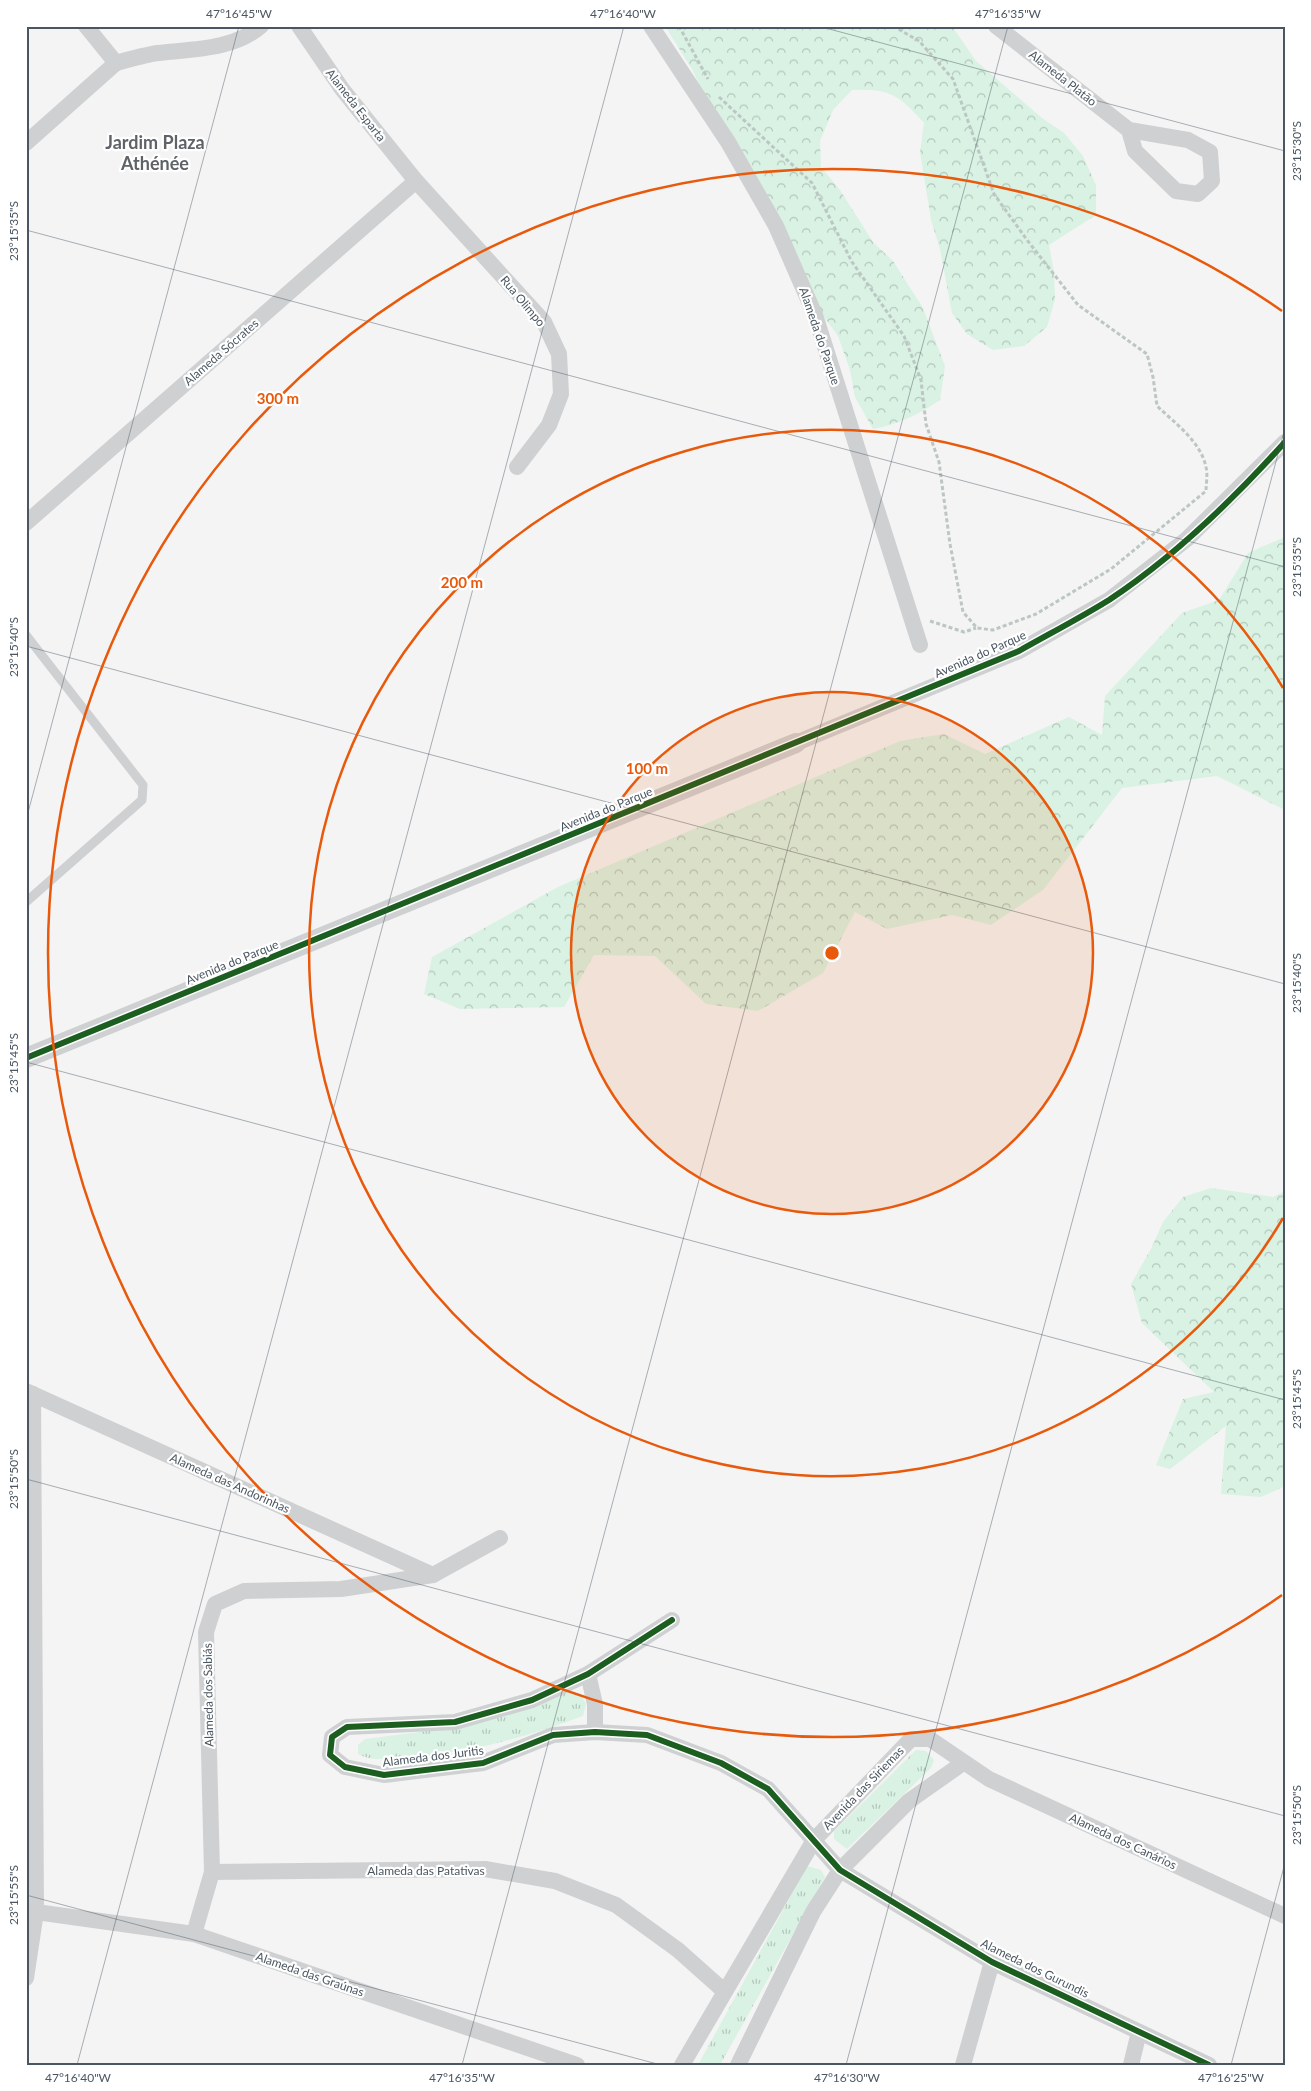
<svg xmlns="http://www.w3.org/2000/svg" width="1311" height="2091" font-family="Lato,sans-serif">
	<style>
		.grass { fill: url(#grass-tufts) }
		.forest { fill: url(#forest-crowns) }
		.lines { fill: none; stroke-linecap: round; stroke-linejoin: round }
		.path { stroke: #bcc7c4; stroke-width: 3; stroke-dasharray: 4 2.5; stroke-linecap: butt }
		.service { stroke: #ced0d2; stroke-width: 9 }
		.minor { stroke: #ced0d2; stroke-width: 16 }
		.tertiary { stroke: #ced0d2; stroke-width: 20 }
		.cycleway-casing { stroke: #fff; stroke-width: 9 }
		.cycleway { stroke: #1b5e20; stroke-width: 6 }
		.ticks { fill: none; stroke: #4a5661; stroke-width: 1; stroke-opacity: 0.45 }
		.ring { fill: none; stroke: #e8590c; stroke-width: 2.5 }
		.labels { text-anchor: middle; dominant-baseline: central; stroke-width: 4.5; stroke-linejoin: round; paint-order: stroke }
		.street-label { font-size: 12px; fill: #4a5661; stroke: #fff }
		.district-label { font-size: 18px; font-weight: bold; fill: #5f6368; stroke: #fff }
		.centre { fill: #e8590c; stroke: #fff; stroke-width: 2.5 }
		.ring-label { font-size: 15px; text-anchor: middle; font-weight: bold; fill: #e8590c; stroke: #fff; stroke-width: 4.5; stroke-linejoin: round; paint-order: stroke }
		.neatline { fill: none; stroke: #4a5661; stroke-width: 2 }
		.ticks-label { font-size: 12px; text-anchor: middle; fill: #4a5661 }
	</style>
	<defs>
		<pattern id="grass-tufts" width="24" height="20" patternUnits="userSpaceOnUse" patternTransform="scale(1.25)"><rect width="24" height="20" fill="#d9f2e3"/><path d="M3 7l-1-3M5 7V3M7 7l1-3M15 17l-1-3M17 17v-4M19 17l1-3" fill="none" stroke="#b2c7bb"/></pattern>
		<pattern id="forest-crowns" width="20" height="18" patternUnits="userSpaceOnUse" patternTransform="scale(1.25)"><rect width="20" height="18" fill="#d9f2e3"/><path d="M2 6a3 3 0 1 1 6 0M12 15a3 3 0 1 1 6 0" fill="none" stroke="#b2c7bb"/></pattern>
	</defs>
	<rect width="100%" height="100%" fill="#f4f4f4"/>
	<!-- grass -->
	<g class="grass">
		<path d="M568,1691L581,1694L586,1704L583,1716C524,1738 466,1754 403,1757C387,1758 372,1762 358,1754V1745L365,1739L466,1726Z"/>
		<polygon points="916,1750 926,1751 934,1760 931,1768 847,1849 834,1839 834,1831"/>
		<polygon points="807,1866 821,1870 825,1877 720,2065 698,2065"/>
	</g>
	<!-- forest -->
	<g class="forest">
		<path d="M665,26H952L976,61L1042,118L1064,133L1083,156L1096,185V215L1049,245L1054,272L1055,299L1047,327L1024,346L993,350L967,334L952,313L940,249L931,220L920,152L924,123C899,95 890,88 852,90L833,110L820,141L821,167L840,190L873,242L893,261L923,308L945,366L940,400C918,415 899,424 873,429L855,397L850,370L838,336L822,314L717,125L693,71Z"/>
		<polygon points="1285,537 1285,810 1217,776 1122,788 1043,890 991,925 952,915 887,929 855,912 823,973 758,1011 706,1004 655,956 594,955 564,1007 460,1009 424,994 432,957 558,887 900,741 944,734 985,754 1069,717 1102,735 1105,696 1182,613 1219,600 1248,553"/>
		<polygon points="1211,1188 1273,1197 1285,1191 1285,1486 1261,1497 1221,1494 1226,1426 1170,1469 1156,1465 1183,1399 1214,1392 1142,1323 1131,1284 1151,1249 1163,1222 1183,1197"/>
	</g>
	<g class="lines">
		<!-- path -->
		<g class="path">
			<polyline points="679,26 708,79"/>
			<path d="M719,97L812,183L852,262L904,336L921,380L926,424L939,462L950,544L963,612L977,628L993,630L1036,614L1111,569L1206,491C1206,484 1208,475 1206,467C1201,442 1175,423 1157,406L1153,377L1147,354L1078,305L1027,240L994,194L953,79L919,41L893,26"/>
			<polyline points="930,621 964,632 976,628"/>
		</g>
		<!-- service -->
		<polyline class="service" points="26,635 143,785 142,800 26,902"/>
		<!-- minor -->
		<g class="minor">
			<path d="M86,26L116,63C130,59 144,55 158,53C193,49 233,50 261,26"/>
			<polyline points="299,26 342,89 416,181 544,322 559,354 561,394 549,425 517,467"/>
			<polyline points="651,26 728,142 776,226 815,315 920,645"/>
			<polyline points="996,26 1129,130 1188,140 1210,152 1212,181 1198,194 1176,191 1135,151 1129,130"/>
			<polyline points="26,143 116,63"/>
			<polyline points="26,523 416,181"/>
			<polyline points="796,743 1019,651 1109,600 1187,539 1285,442"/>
			<polyline points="26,1391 433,1575"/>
			<polyline points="672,1620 588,1674 532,1700 455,1722 347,1727 332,1737 330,1755 345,1767 384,1775 483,1763 553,1735 595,1732 647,1735 721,1763 768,1789 840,1870 992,1962 1209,2065"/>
			<polyline points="588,1674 595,1704 595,1732"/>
			<polyline points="212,1872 485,1869 555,1881 616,1905 678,1950 724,1991"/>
			<polyline points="36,1912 194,1934 577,2065"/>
			<polyline points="194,1934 212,1872 206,1632 215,1604 244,1591 341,1589 433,1575 500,1538"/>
			<polyline points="26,1978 36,1912 33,1394"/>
			<polyline points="682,2065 814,1840 911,1739 930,1739 989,1779 1285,1916"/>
			<polyline points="738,2065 813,1912 840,1870 909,1801 963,1763"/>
			<polyline points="963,2065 992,1962"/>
			<polyline points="1131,2065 1139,2032"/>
		</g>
		<!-- tertiary -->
		<polyline class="tertiary" points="26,1058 796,743"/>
		<defs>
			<g id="cycleway">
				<path d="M26,1058L1019,651C1049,634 1080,618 1109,600C1174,557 1233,500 1285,442"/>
				<polyline points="672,1620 588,1674 532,1700 455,1722 347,1727 332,1737 330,1755 345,1767 384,1775 483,1763 553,1735 595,1732 647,1735 721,1763 768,1789 840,1870 992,1962 1209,2065"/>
			</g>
		</defs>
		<!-- cycleway casing -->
		<use href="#cycleway" class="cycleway-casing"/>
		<!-- cycleway -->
		<use href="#cycleway" class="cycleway"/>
	</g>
	<!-- ticks -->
	<path class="ticks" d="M818,26L1285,151M26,230L1285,567M26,646L1285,984M26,820L239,26M26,1062L1285,1400M26,1479L1285,1816M26,1895L661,2065M77,2065L624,26M462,2065L1008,26M846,2065L1285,428M1231,2065L1285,1863"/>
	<!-- distance rings -->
	<circle cx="832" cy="953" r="261" fill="#e8590c" fill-opacity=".12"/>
	<g class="ring">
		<circle cx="832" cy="953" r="261"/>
		<path d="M1283 1218A523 523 0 1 1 1283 688"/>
		<path d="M1282 1595A784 784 0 1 1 1282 311"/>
	</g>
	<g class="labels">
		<!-- street labels -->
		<g class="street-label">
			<text transform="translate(1063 78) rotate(38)">Alameda Platão</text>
			<text transform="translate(356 105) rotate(52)">Alameda Esparta</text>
			<text transform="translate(523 301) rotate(50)">Rua Olimpo</text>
			<text transform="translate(820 336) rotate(71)">Alameda do Parque</text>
			<text transform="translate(221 352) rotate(-41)">Alameda Sócrates</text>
			<text transform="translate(980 654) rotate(-24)">Avenida do Parque</text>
			<text transform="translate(606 809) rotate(-22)">Avenida do Parque</text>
			<text transform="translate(232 962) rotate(-22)">Avenida do Parque</text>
			<text transform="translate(230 1483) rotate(24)">Alameda das Andorinhas</text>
			<text transform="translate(208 1695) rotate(-91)">Alameda dos Sabiás</text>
			<text transform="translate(433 1756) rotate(-7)">Alameda dos Juritis</text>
			<text transform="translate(863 1788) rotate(-46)">Avenida das Siriemas</text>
			<text transform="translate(1123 1841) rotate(25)">Alameda dos Canários</text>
			<text x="426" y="1870">Alameda das Patativas</text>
			<text transform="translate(1035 1968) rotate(26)">Alameda dos Gurundis</text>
			<text transform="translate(310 1974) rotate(19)">Alameda das Graúnas</text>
		</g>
		<!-- district labels -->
		<g class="district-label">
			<text x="155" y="142">Jardim Plaza<tspan x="155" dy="21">Athénée</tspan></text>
		</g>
	</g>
	<circle cx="832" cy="953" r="8" class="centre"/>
	<g class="ring-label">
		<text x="278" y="404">300 m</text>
		<text x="462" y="588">200 m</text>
		<text x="647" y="774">100 m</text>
	</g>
	<!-- border -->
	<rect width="1311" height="2091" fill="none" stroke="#ffffff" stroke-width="55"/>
	<rect x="28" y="28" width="1256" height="2036" class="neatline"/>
	<g class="ticks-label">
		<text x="239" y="18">47°16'45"W</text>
		<text x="623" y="18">47°16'40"W</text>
		<text x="1008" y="18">47°16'35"W</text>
		<text transform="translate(1297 151) rotate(-90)" y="4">23°15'30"S</text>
		<text transform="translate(14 231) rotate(-90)" y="4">23°15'35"S</text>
		<text transform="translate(1297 567) rotate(-90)" y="4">23°15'35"S</text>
		<text transform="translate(14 647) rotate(-90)" y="4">23°15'40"S</text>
		<text transform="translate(1297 983) rotate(-90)" y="4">23°15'40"S</text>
		<text transform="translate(14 1063) rotate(-90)" y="4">23°15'45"S</text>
		<text transform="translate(1297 1399) rotate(-90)" y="4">23°15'45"S</text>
		<text transform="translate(14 1479) rotate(-90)" y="4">23°15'50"S</text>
		<text transform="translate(1297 1815) rotate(-90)" y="4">23°15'50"S</text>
		<text transform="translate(14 1895) rotate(-90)" y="4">23°15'55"S</text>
		<text x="78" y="2082">47°16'40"W</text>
		<text x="462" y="2082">47°16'35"W</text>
		<text x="847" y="2082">47°16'30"W</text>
		<text x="1231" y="2082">47°16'25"W</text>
	</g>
</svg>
